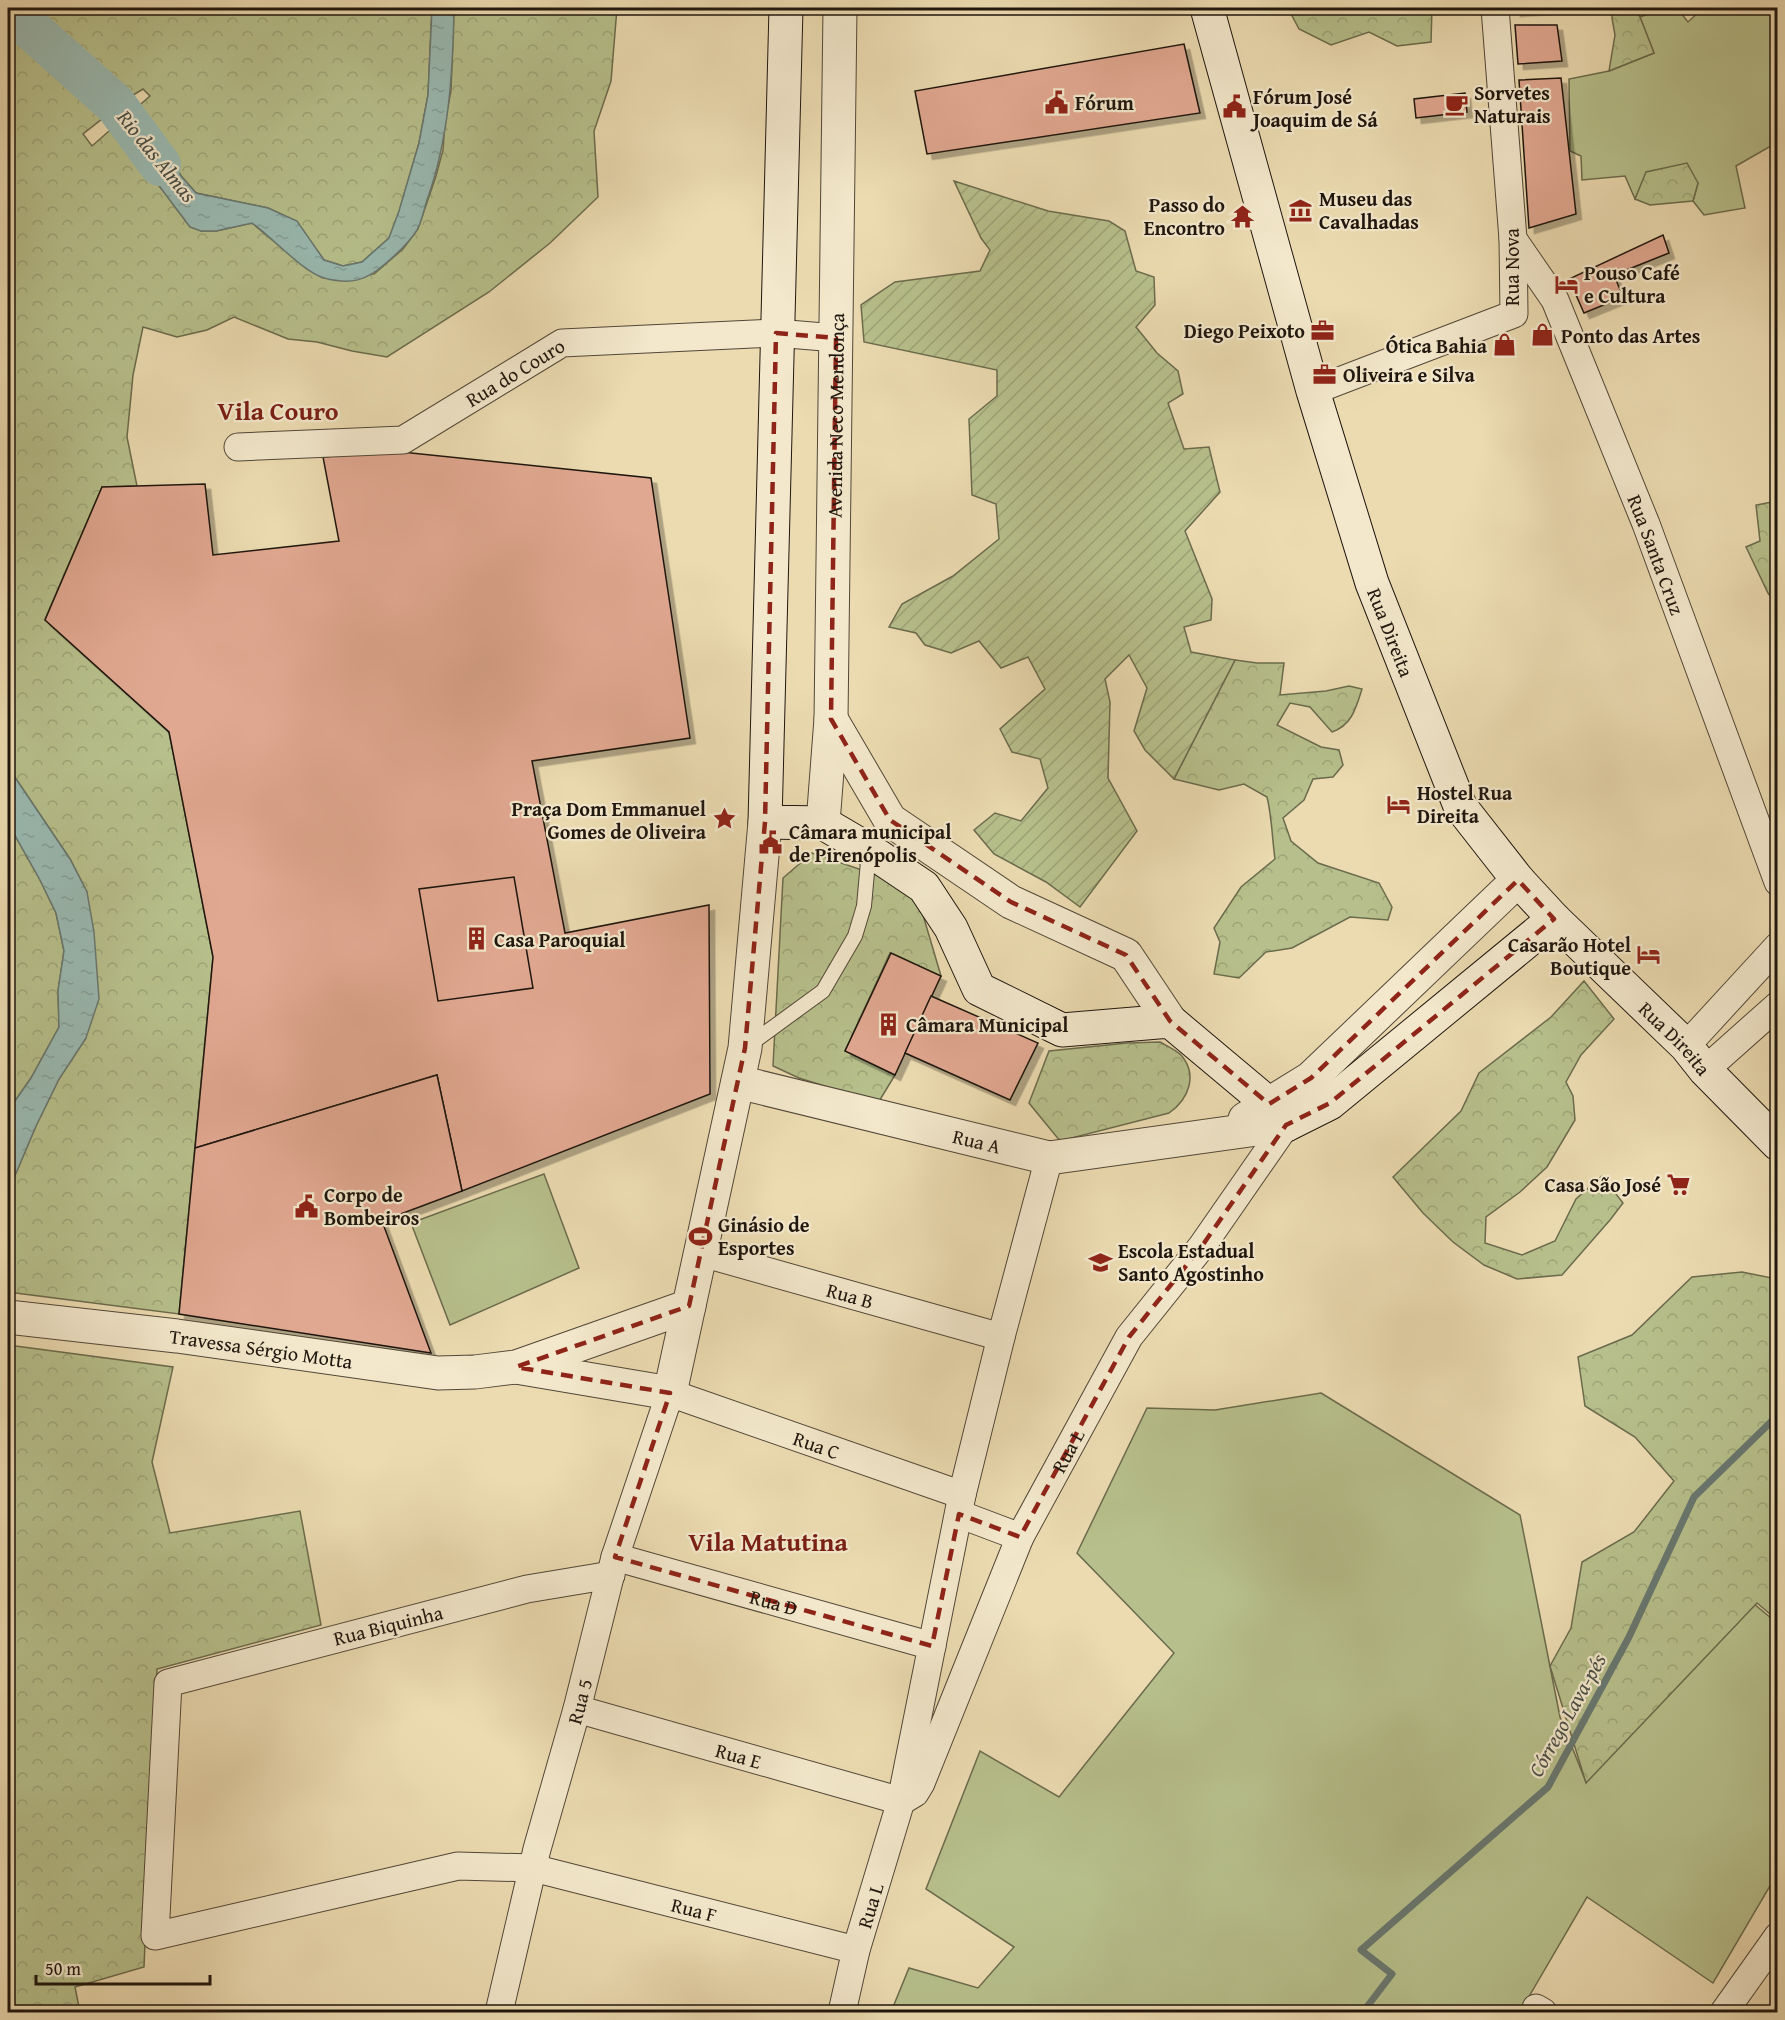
<svg xmlns="http://www.w3.org/2000/svg" width="1785" height="2020" font-family="'Gentium Book Plus',serif">
	<style>
		.grass { fill: #b7c08c; stroke: #6b6b4d; stroke-width: 1.5 }
		.forest { fill: url(#forest-crowns); stroke: #6b6b4d; stroke-width: 1.5 }
		.garden { fill: url(#garden-furrows); stroke: #6b6b4d; stroke-width: 1.5 }
		.water { fill: url(#water-ripples); stroke: #697870; stroke-width: 1.5 }
		.pier { fill: #ecdbb1 }
		.lines { fill: none; stroke-linecap: round; stroke-linejoin: round }
		.stream { stroke: #697870; stroke-width: 7 }
		.river { stroke: #9abab2; stroke-width: 42 }
		.building { fill: #e1a891; stroke: #1f160e; stroke-width: 1.5; filter: url(#shadow) }
		.service-casing { stroke: #524737; stroke-width: 16 }
		.minor-casing { stroke: #524737; stroke-width: 29 }
		.tertiary-casing { stroke: #524737; stroke-width: 35 }
		.secondary-casing { stroke: #1f160e; stroke-width: 35 }
		.service { stroke: #f3e8cc; stroke-width: 14 }
		.minor { stroke: #f3e8cc; stroke-width: 27 }
		.tertiary { stroke: #f3e8cc; stroke-width: 33 }
		.secondary { stroke: #f3e8cc; stroke-width: 33 }
		.marked { fill: none; stroke: #8f2418; stroke-width: 4.5; stroke-dasharray: 12 8; stroke-linejoin: round }
		.labels { text-anchor: middle; dominant-baseline: central; stroke-width: 4.5; stroke-linejoin: round; paint-order: stroke }
		.poi-label { font-size: 20px; font-weight: bold; fill: #1f160e; stroke: #f3e8cc; text-anchor: start }
		.street-label { font-size: 20px; fill: #1f160e; stroke: #f3e8cc }
		.water-label { font-size: 21px; font-style: italic; fill: #4a4f47; stroke: #f3e8cc }
		.district-label { font-size: 26px; font-weight: bold; fill: #7a1f14; stroke: #f3e8cc }
	</style>
	<defs>
		<pattern id="forest-crowns" width="20" height="18" patternUnits="userSpaceOnUse" patternTransform="scale(1.5)"><rect width="20" height="18" fill="#b7c08c"/><path d="M2 6a3 3 0 1 1 6 0M12 15a3 3 0 1 1 6 0" fill="none" stroke="#9da478"/></pattern>
		<pattern id="garden-furrows" width="10" height="10" patternUnits="userSpaceOnUse" patternTransform="scale(1.5)"><rect width="10" height="10" fill="#b7c08c"/><path d="M-1 1l2-2M0 10L10 0M9 11l2-2" fill="none" stroke="#9da478"/></pattern>
		<pattern id="water-ripples" width="26" height="14" patternUnits="userSpaceOnUse" patternTransform="scale(1.5)"><rect width="26" height="14" fill="#9abab2"/><path d="M2 4q2-2 4 0t4 0M15 11q2-2 4 0t4 0" fill="none" stroke="#849f98"/></pattern>
		<filter id="shadow"><feDropShadow dx="5.5" dy="5.5" stdDeviation="0" flood-color="#0004"/></filter>
	</defs>
	<rect width="100%" height="100%" fill="#ecdbb1"/>
	<filter id="stains"><feTurbulence type="fractalNoise" baseFrequency=".00333" numOctaves="4"/><feColorMatrix values="0 0 0 0 .2 0 0 0 0 .09 0 0 0 0 .02 0 0 0 .5 -.17"/></filter>
	<radialGradient id="worn" r=".72"><stop offset=".6" stop-color="#630" stop-opacity="0"/><stop offset="1" stop-color="#630" stop-opacity=".3"/></radialGradient>
	<!-- grass -->
	<g class="grass">
		<polygon points="1664,8 1677,8 1688,22 1703,8 1777,8 1777,146 1769,147 1736,166 1745,208 1704,215 1693,201 1698,183 1647,172 1635,199 1625,176 1582,180 1581,156 1570,151 1569,79 1609,71 1654,53 1640,17"/>
		<polygon points="544,1174 579,1268 450,1325 411,1223"/>
		<polygon points="1321,1393 1520,1515 1560,1717 1586,1782 1754,1604 1777,1623 1777,1874 1713,1983 1587,1897 1520,2012 891,2012 909,1968 978,1988 1014,1947 926,1889 980,1751 1059,1797 1174,1653 1077,1553 1147,1408 1215,1410"/>
	</g>
	<!-- forest -->
	<g class="forest">
		<polygon points="38,8 432,8 428,95 419,143 399,212 389,238 362,262 343,266 324,260 296,221 268,208 196,193 182,177 134,110 150,96 143,89 125,100"/>
		<path d="M454,8H617L611,81L594,131L598,197L550,243L489,292L387,357L352,351L317,342L288,339L234,317L207,330L177,337L143,327L133,375L127,437L137,486L102,487L45,619L169,732L213,957L179,1314L8,1292V1192L36,1126L59,1079L86,1038L87,892L70,859L8,767V30C32,48 55,66 76,86C87,97 94,107 107,115L83,134L92,146L117,124L160,187L201,231H216L252,223L307,269L323,278L374,274L403,249L418,229L436,176L443,150L445,121L451,91Z"/>
		<polygon points="1288,8 1432,8 1431,42 1397,46 1369,32 1331,45 1299,29"/>
		<polygon points="1613,8 1634,8 1640,17 1654,53 1609,71 1615,35 1612,18"/>
		<polygon points="1687,163 1698,183 1693,201 1650,205 1635,199 1646,172"/>
		<polygon points="1777,501 1778,501 1777,605 1768,593 1746,547 1760,541 1756,505"/>
		<path d="M1235,660L1257,663H1284L1280,695L1326,691L1349,686L1362,689C1356,708 1352,725 1332,732L1310,707L1290,703L1277,725L1321,747L1339,750L1343,765L1333,777L1313,779L1304,800L1283,818L1291,841L1318,863L1379,883L1392,907L1388,920L1350,917L1292,948L1266,952L1239,978L1214,974L1220,942L1214,928L1241,887L1275,859C1272,838 1272,817 1267,797L1244,784L1219,790L1174,779Z"/>
		<polygon points="8,823 40,880 56,913 64,951 58,991 59,1027 31,1078 8,1111"/>
		<polygon points="812,853 906,885 923,915 941,976 890,953 845,1051 895,1075 878,1103 799,1078 773,1066 783,878"/>
		<polygon points="1584,981 1614,1019 1581,1055 1566,1082 1573,1096 1575,1120 1547,1167 1520,1192 1486,1217 1485,1243 1522,1255 1555,1241 1576,1199 1602,1176 1623,1203 1610,1220 1562,1275 1517,1279 1484,1265 1453,1242 1423,1213 1393,1177 1461,1111 1479,1073 1551,1017"/>
		<path d="M1160,1042C1167,1046 1176,1050 1181,1055C1198,1075 1189,1099 1169,1113L1060,1141L1029,1103L1049,1051L1127,1043Z"/>
		<polygon points="1742,1272 1777,1279 1777,1620 1757,1603 1586,1783 1550,1666 1571,1628 1582,1562 1634,1532 1674,1481 1635,1437 1585,1406 1578,1357 1632,1335 1692,1277"/>
		<polygon points="8,1345 173,1367 152,1462 170,1533 300,1511 321,1625 157,1669 144,1967 75,1987 80,2012 8,2012"/>
	</g>
	<!-- garden -->
	<polygon class="garden" points="954,181 1048,211 1109,221 1125,231 1136,271 1154,277 1155,305 1136,327 1157,353 1178,371 1183,394 1168,403 1184,449 1209,447 1220,492 1185,531 1212,599 1211,620 1184,627 1191,652 1235,660 1174,779 1145,750 1134,731 1147,688 1129,655 1105,679 1110,702 1108,778 1137,831 1080,907 1046,882 994,854 974,830 995,813 1021,821 1048,788 1040,759 1012,752 1000,729 1045,689 1028,657 1001,668 979,641 951,653 925,645 916,633 889,627 902,604 953,576 999,539 996,504 972,495 969,419 997,396 997,370 864,342 861,305 895,282 980,271 990,250 981,238"/>
	<!-- water -->
	<g class="water">
		<path d="M8,8H38L128,102L107,115C94,107 87,97 76,86C55,66 32,48 8,30Z"/>
		<path d="M432,8H454C453,72 449,139 427,200C424,209 422,221 417,230C409,243 398,253 386,263C366,281 351,285 324,278C303,272 272,237 252,223L216,231H201L190,227L160,187L117,124L134,110L182,177L196,193L268,208L297,221L324,260L343,266L362,262L389,238L399,211L419,143L428,95Z"/>
		<polygon points="8,767 70,859 87,892 94,932 99,999 86,1038 59,1079 36,1126 8,1192 8,1111 31,1078 59,1027 58,991 64,951 56,913 40,880 8,823"/>
	</g>
	<!-- pier -->
	<polygon class="pier" points="128,98 131,101 130,104 108,117 105,117"/>
	<g class="lines">
		<!-- stream -->
		<polyline class="stream" points="1363,2012 1392,1974 1361,1950 1548,1787 1629,1637 1694,1497 1778,1415"/>
		<!-- river -->
		<polyline class="river" points="8,11 23,22 115,104 160,165"/>
	</g>
	<!-- building -->
	<g class="building">
		<polygon points="1515,8 1561,8 1515,11"/>
		<polygon points="1515,25 1557,25 1562,61 1518,64"/>
		<polygon points="1184,44 1200,113 927,154 915,91"/>
		<polygon points="1561,78 1576,214 1529,228 1519,80"/>
		<polygon points="1465,93 1467,112 1416,118 1414,99"/>
		<polygon points="1663,235 1669,253 1614,275 1623,297 1584,313 1569,279"/>
		<polygon points="392,451 651,478 690,738 532,761 565,933 709,905 710,1094 462,1191 437,1075 195,1148 213,957 169,732 45,620 102,487 205,484 213,555 339,541 323,457"/>
		<polygon points="514,877 533,988 438,1001 419,889"/>
		<polygon points="891,953 941,976 895,1075 845,1051"/>
		<polygon points="931,996 1038,1043 1010,1100 905,1053"/>
		<polygon points="437,1075 462,1191 382,1221 431,1353 179,1314 195,1148"/>
	</g>
	<g class="lines">
		<defs>
			<polyline id="service" points="749,1045 823,991 855,936 864,906 869,850 890,820"/>
			<g id="minor">
				<path id="s1" d="M1513,239L1555,300L1646,524L1778,882"/>
				<polyline points="1313,391 1514,314 1513,239 1495,8"/>
				<path id="s2" d="M238,447L403,440L562,343L776,333L836,338"/>
				<polyline points="1686,1046 1778,946"/>
				<polyline points="1705,1070 1778,1005"/>
				<path id="s3" d="M702,1253L1001,1337"/>
				<polyline points="959,1514 1020,1537"/>
				<path id="s4" d="M615,1557L932,1646"/>
				<path id="s5" d="M611,1575L527,1589L168,1683L155,1936L458,1866L533,1868L856,1950"/>
				<path id="s6" d="M577,1709L901,1801"/>
				<path id="s7" d="M905,1799L915,1793L921,1783L1020,1537L1129,1337L1202,1246L1286,1125"/>
				<polyline points="1536,2008 1543,2012"/>
				<path id="s8" d="M499,2012L537,1849L577,1709L615,1557L670,1393L962,1495"/>
				<path id="s9" d="M842,2012L856,1950L901,1801L962,1495L1001,1337L1049,1158"/>
				<polyline points="1724,2012 1778,1936"/>
			</g>
			<g id="tertiary">
				<polyline points="831,719 890,820 1011,902 1126,955 1170,1021"/>
				<path id="s10" d="M823,823L831,719L840,8"/>
				<path id="s11" d="M738,1082L1049,1158L1286,1125"/>
				<polyline points="1245,1119 1311,1078 1518,880"/>
				<path id="s12" d="M8,1317L177,1336L438,1373L475,1372L516,1367L689,1306"/>
				<polyline points="516,1367 670,1393 745,1048 765,822"/>
			</g>
			<g id="secondary">
				<polyline points="786,8 765,822 823,823 869,850 924,887 951,928 979,989 1062,1030 1170,1021 1269,1104 1286,1125 1330,1103 1554,919"/>
				<path id="s13" d="M1207,8L1313,391L1372,583L1460,806L1518,880L1554,919L1686,1046L1705,1070L1778,1144"/>
			</g>
		</defs>
		<!-- service casing -->
		<use href="#service" class="service-casing"/>
		<!-- minor casing -->
		<use href="#minor" class="minor-casing"/>
		<!-- tertiary casing -->
		<use href="#tertiary" class="tertiary-casing"/>
		<!-- secondary casing -->
		<use href="#secondary" class="secondary-casing"/>
		<!-- service -->
		<use href="#service" class="service"/>
		<!-- minor -->
		<use href="#minor" class="minor"/>
		<!-- tertiary -->
		<use href="#tertiary" class="tertiary"/>
		<!-- secondary -->
		<use href="#secondary" class="secondary"/>
	</g>
	<!-- marked area -->
	<path class="marked" d="M776,333L836,338L831,719L890,820L1011,902L1126,955L1170,1021L1269,1104L1311,1078L1518,880L1554,919L1330,1103L1286,1125L1202,1246L1129,1337L1020,1537L959,1514L932,1646L615,1557L670,1393L516,1367L689,1306L745,1048L765,822Z"/>
	<!-- icons -->
	<defs>
		<symbol id="civic-bare" viewBox="-9 -9 18 18"><path d="M-.6-6.5H3V-4.5H.6V-3L4-1V1h2V6H-6V1h2V-1L-.6-3ZM-1.2 2.5V6h2.4V2.5Z" fill="#8f2418" stroke="#f3e8cc" stroke-width="2.5" paint-order="stroke"/></symbol>
		<symbol id="cafe-bare" viewBox="-9 -9 18 18"><path d="M-5.5-4.5H6V0H3Q3 3.5 0 3.5H-2.5Q-5.5 3.5-5.5 0ZM3-3.2v2h1.7v-2ZM-6 4.5H4V6H-6Z" fill="#8f2418" stroke="#f3e8cc" stroke-width="2.5" paint-order="stroke"/></symbol>
		<symbol id="museum-bare" viewBox="-9 -9 18 18"><path d="M0-6L6-3V-2H-6V-3ZM-5-1h2V3h-2ZM-1-1h2V3h-2ZM3-1h2V3H3ZM-6 4H6V6H-6Z" fill="#8f2418" stroke="#f3e8cc" stroke-width="2.5" paint-order="stroke"/></symbol>
		<symbol id="temple-bare" viewBox="-9 -9 18 18"><path d="M0-6L5-2H3V0L6.5 2.5H4V6H1.5V3h-3V6H-4V2.5H-6.5L-3 0V-2H-5Z" fill="#8f2418" stroke="#f3e8cc" stroke-width="2.5" paint-order="stroke"/></symbol>
		<symbol id="hotel-bare" viewBox="-9 -9 18 18"><path d="M-6-4.5h1.5V1H6V5H4.5V3h-9V5H-6ZM-4 0a1.8 1.8 0 1 1 3.6 0ZM.5 0V-2.5h3Q6-2.5 6 0Z" fill="#8f2418" stroke="#f3e8cc" stroke-width="2.5" paint-order="stroke"/></symbol>
		<symbol id="office-bare" viewBox="-9 -9 18 18"><path d="M-6-3h4V-5.5h4V-3h4V5H-6ZM-1-4.5V-3h2v-1.5ZM-6 0V1H6V0Z" fill="#8f2418" stroke="#f3e8cc" stroke-width="2.5" paint-order="stroke"/></symbol>
		<symbol id="shop-bare" viewBox="-9 -9 18 18"><path d="M-5-2.5h2.3a2.7 3.5 0 0 1 5.4 0H5L5.5 6h-11ZM-1.5-2.5h3a1.5 2.3 0 0 0-3 0Z" fill="#8f2418" stroke="#f3e8cc" stroke-width="2.5" paint-order="stroke"/></symbol>
		<symbol id="sight-bare" viewBox="-9 -9 18 18"><path d="M0-6L1.8-2.2L6-1.7L2.9 1.2L3.7 5.4L0 3.3L-3.7 5.4L-2.9 1.2L-6-1.7L-1.8-2.2Z" fill="#8f2418" stroke="#f3e8cc" stroke-width="2.5" paint-order="stroke"/></symbol>
		<symbol id="building-bare" viewBox="-9 -9 18 18"><path d="M-4-6H4V6H1V3H-1V6H-4ZM-2.5-4.3h1.7v1.8h-1.7ZM.8-4.3h1.7v1.8H.8ZM-2.5-1h1.7V.8h-1.7ZM.8-1h1.7V.8H.8Z" fill="#8f2418" stroke="#f3e8cc" stroke-width="2.5" paint-order="stroke"/></symbol>
		<symbol id="supermarket-bare" viewBox="-9 -9 18 18"><path d="M-6-5.5h2.5l.6 2H6L4.5 2H-2.5L-4.4-4H-6ZM-1.5 3.2a1.3 1.3 0 1 0 .1 0ZM3 3.2a1.3 1.3 0 1 0 .1 0Z" fill="#8f2418" stroke="#f3e8cc" stroke-width="2.5" paint-order="stroke"/></symbol>
		<symbol id="stadium-bare" viewBox="-9 -9 18 18"><path d="M0-5a6.5 5 0 1 0 0 10a6.5 5 0 1 0 0-10ZM-3.5-1.8h7v3.6h-7Z" fill="#8f2418" stroke="#f3e8cc" stroke-width="2.5" paint-order="stroke"/></symbol>
		<symbol id="school-bare" viewBox="-9 -9 18 18"><path d="M0-5L7-2L0 1L-7-2ZM-4 1L0 2.5L4 1V4Q0 6-4 4Z" fill="#8f2418" stroke="#f3e8cc" stroke-width="2.5" paint-order="stroke"/></symbol>
	</defs>
	<g fill-rule="evenodd">
		<use href="#civic-bare" x="1040" y="86" width="33" height="33"/>
		<use href="#cafe-bare" x="1440" y="88" width="33" height="33"/>
		<use href="#civic-bare" x="1218" y="90" width="33" height="33"/>
		<use href="#museum-bare" x="1284" y="194" width="33" height="33"/>
		<use href="#temple-bare" x="1226" y="200" width="33" height="33"/>
		<use href="#hotel-bare" x="1550" y="268" width="33" height="33"/>
		<use href="#office-bare" x="1306" y="314" width="33" height="33"/>
		<use href="#shop-bare" x="1526" y="318" width="33" height="33"/>
		<use href="#shop-bare" x="1488" y="328" width="33" height="33"/>
		<use href="#office-bare" x="1308" y="358" width="33" height="33"/>
		<use href="#hotel-bare" x="1382" y="788" width="33" height="33"/>
		<use href="#sight-bare" x="708" y="802" width="33" height="33"/>
		<use href="#civic-bare" x="754" y="826" width="33" height="33"/>
		<use href="#building-bare" x="460" y="922" width="33" height="33"/>
		<use href="#hotel-bare" x="1632" y="938" width="33" height="33"/>
		<use href="#building-bare" x="872" y="1008" width="33" height="33"/>
		<use href="#supermarket-bare" x="1662" y="1168" width="33" height="33"/>
		<use href="#civic-bare" x="290" y="1190" width="33" height="33"/>
		<use href="#stadium-bare" x="684" y="1220" width="33" height="33"/>
		<use href="#school-bare" x="1084" y="1246" width="33" height="33"/>
	</g>
	<g class="labels">
		<!-- poi labels -->
		<g class="poi-label">
			<text x="1474" y="92">Sorvetes<tspan x="1474" dy="23">Naturais</tspan></text>
			<text x="1253" y="96">Fórum José<tspan x="1253" dy="23">Joaquim de Sá</tspan></text>
			<text x="1075" y="102">Fórum</text>
			<text x="1319" y="198">Museu das<tspan x="1319" dy="23">Cavalhadas</tspan></text>
			<text x="1225" y="204" text-anchor="end">Passo do<tspan x="1225" dy="23">Encontro</tspan></text>
			<text x="1584" y="272">Pouso Café<tspan x="1584" dy="23">e Cultura</tspan></text>
			<text x="1305" y="330" text-anchor="end">Diego Peixoto</text>
			<text x="1561" y="335">Ponto das Artes</text>
			<text x="1487" y="345" text-anchor="end">Ótica Bahia</text>
			<text x="1343" y="374">Oliveira e Silva</text>
			<text x="1417" y="792">Hostel Rua<tspan x="1417" dy="23">Direita</tspan></text>
			<text x="706" y="808" text-anchor="end">Praça Dom Emmanuel<tspan x="706" dy="23">Gomes de Oliveira</tspan></text>
			<text x="789" y="831">Câmara municipal<tspan x="789" dy="23">de Pirenópolis</tspan></text>
			<text x="494" y="939">Casa Paroquial</text>
			<text x="1631" y="944" text-anchor="end">Casarão Hotel<tspan x="1631" dy="23">Boutique</tspan></text>
			<text x="906" y="1024">Câmara Municipal</text>
			<text x="1661" y="1184" text-anchor="end">Casa São José</text>
			<text x="324" y="1194">Corpo de<tspan x="324" dy="23">Bombeiros</tspan></text>
			<text x="718" y="1224">Ginásio de<tspan x="718" dy="23">Esportes</tspan></text>
			<text x="1118" y="1250">Escola Estadual<tspan x="1118" dy="23">Santo Agostinho</tspan></text>
		</g>
		<!-- street labels -->
		<g class="street-label">
			<text transform="translate(1511 267) rotate(-90)">Rua Nova</text>
			<text stroke="none"><textPath href="#s2" startOffset="296">Rua do Couro</textPath></text>
			<text stroke="none"><textPath href="#s10" startOffset="408">Avenida Neco Mendonça</textPath></text>
			<text stroke="none"><textPath href="#s1" startOffset="348">Rua Santa Cruz</textPath></text>
			<text stroke="none"><textPath href="#s13" startOffset="651">Rua Direita</textPath></text>
			<text stroke="none"><textPath href="#s13" startOffset="1155">Rua Direita</textPath></text>
			<text stroke="none"><textPath href="#s11" startOffset="246">Rua A</textPath></text>
			<text stroke="none"><textPath href="#s3" startOffset="154">Rua B</textPath></text>
			<text stroke="none"><textPath href="#s12" startOffset="255">Travessa Sérgio Motta</textPath></text>
			<text stroke="none"><textPath href="#s8" startOffset="798">Rua C</textPath></text>
			<text stroke="none"><textPath href="#s7" startOffset="387">Rua L</textPath></text>
			<text stroke="none"><textPath href="#s4" startOffset="165">Rua D</textPath></text>
			<text transform="translate(388 1625) rotate(-14)">Rua Biquinha</text>
			<text stroke="none"><textPath href="#s8" startOffset="321">Rua 5</textPath></text>
			<text stroke="none"><textPath href="#s6" startOffset="168">Rua E</textPath></text>
			<text stroke="none"><textPath href="#s9" startOffset="110">Rua L</textPath></text>
			<text stroke="none"><textPath href="#s5" startOffset="1262">Rua F</textPath></text>
		</g>
		<!-- water labels -->
		<g class="water-label">
			<text transform="translate(157 156) rotate(51)">Rio das Almas</text>
			<text transform="translate(1567 1715) rotate(-61)">Córrego Lava-pés</text>
		</g>
		<!-- district labels -->
		<g class="district-label">
			<text x="278" y="410">Vila Couro</text>
			<text x="768" y="1541">Vila Matutina</text>
		</g>
	</g>
	<!-- margin -->
	<rect width="1785" height="2020" fill="none" stroke="#ecdbb1" stroke-width="30"/>
	<rect x="9" y="9" width="1767" height="2002" fill="none" stroke="#1f160e" stroke-width="3"/>
	<rect x="15" y="15" width="1755" height="1990" fill="none" stroke="#1f160e" stroke-width="1.5"/>
	<!-- scale -->
	<path d="M36 1975v9h174v-9" fill="none" stroke="#1f160e" stroke-width="3"/>
	<text x="45" y="1975" font-size="18" fill="#1f160e" stroke="#f3e8cc" stroke-width="4.5" paint-order="stroke">50 m</text>
	<rect width="100%" height="100%" filter="url(#stains)"/>
	<rect width="100%" height="100%" fill="url(#worn)"/>
</svg>
